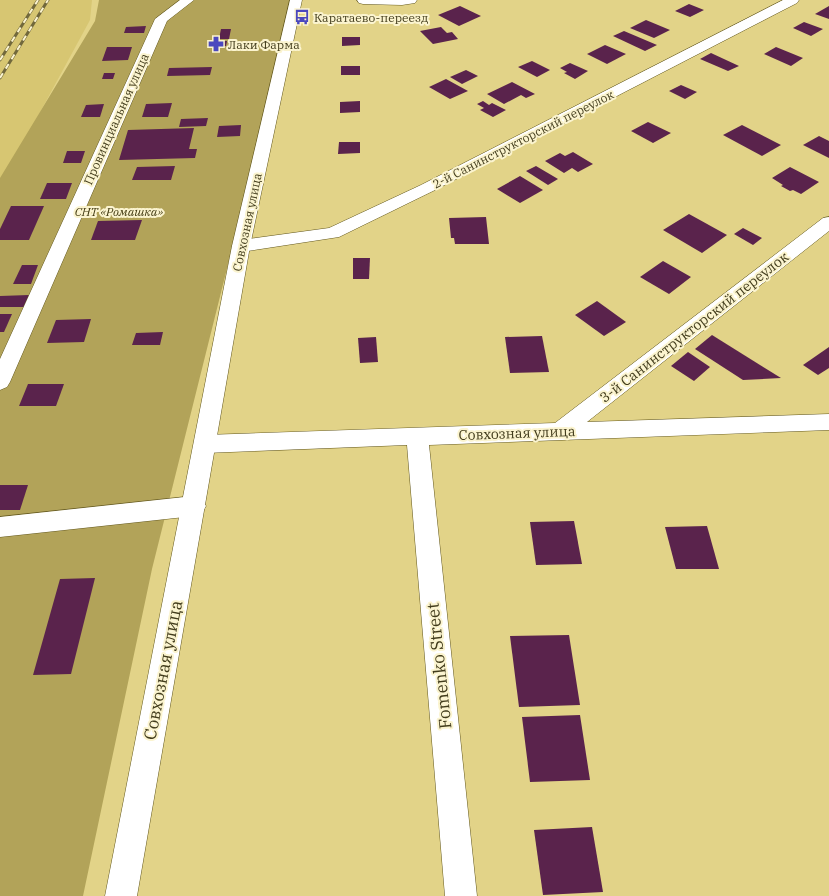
<svg xmlns="http://www.w3.org/2000/svg" width="829" height="896" font-family="'IBM Plex Serif',serif">
	<style>
		.built { fill: #d7c672 }
		.green { fill: #b2a359 }
		.building { fill: #5a234c }
		.lines { fill: none; stroke-linecap: round; stroke-linejoin: round }
		.street-casing { stroke: #63581f; stroke-width: 1 }
		.secondary-casing { stroke: #63581f; stroke-width: 1 }
		.street { fill: #fff; fill-rule: evenodd }
		.secondary { fill: #fff; fill-rule: evenodd }
		.rail-casing { stroke: #71683c; stroke-width: 3 }
		.rail { stroke: #fbf4cf; stroke-width: 2; stroke-dasharray: 5.5; stroke-linecap: butt }
		.labels { text-anchor: middle; dominant-baseline: central; stroke-width: 4; stroke-linejoin: round; paint-order: stroke }
		.far-poi-label { font-size: 12px; fill: #423c1c; stroke: #fbf4cf; text-anchor: start }
		.far-street-label { font-size: 12px; fill: #423c1c; stroke: #fbf4cf }
		.far-park-label { font-size: 12px; font-style: italic; fill: #433b13; stroke: #fbf4cf }
		.street-label { font-size: 14px; fill: #423c1c; stroke: #fbf4cf }
		.near-street-label { font-size: 17px; fill: #423c1c; stroke: #fbf4cf }
	</style>
	<rect width="100%" height="100%" fill="#e2d388"/>
	<!-- built -->
	<polygon class="built" points="0,0 92,0 90,20 0,186"/>
	<!-- green -->
	<polygon class="green" points="99,0 294,0 152,569 83,896 0,896 0,178 95,21"/>
	<!-- building -->
	<g class="building">
		<polygon points="689,4 704,10 690,17 675,11"/>
		<polygon points="460,6 481,16 459,26 438,15"/>
		<polygon points="829,6 829,19 815,14"/>
		<polygon points="646,20 670,30 654,38 630,28"/>
		<polygon points="804,22 823,29 811,36 793,28"/>
		<polygon points="146,26 144,33 124,33 126,27"/>
		<polygon points="441,27 447,33 452,32 458,39 433,44 420,31"/>
		<polygon points="221,29 231,29 229,39 219,39"/>
		<polygon points="624,31 657,45 645,51 613,36"/>
		<polygon points="342,37 360,37 360,45 342,46"/>
		<polygon points="211,41 227,41 226,46 210,47"/>
		<polygon points="605,45 626,54 607,64 587,54"/>
		<polygon points="107,47 132,47 128,60 102,61"/>
		<polygon points="776,47 803,58 791,66 764,54"/>
		<polygon points="711,53 739,66 728,71 700,59"/>
		<polygon points="532,61 550,70 537,77 518,67"/>
		<polygon points="570,63 588,71 575,79 564,73 567,72 560,68"/>
		<rect x="341" y="66" width="19" height="9"/>
		<polygon points="212,67 210,75 167,76 169,68"/>
		<polygon points="466,70 478,76 462,84 450,77"/>
		<polygon points="104,73 115,73 113,79 102,79"/>
		<polygon points="446,79 468,91 450,99 429,87"/>
		<polygon points="512,82 535,94 526,98 521,95 504,104 487,94"/>
		<polygon points="681,85 697,92 685,99 669,91"/>
		<polygon points="360,101 360,112 340,113 340,102"/>
		<polygon points="483,101 489,105 492,103 506,110 493,117 480,110 484,108 477,104"/>
		<polygon points="172,103 168,117 142,117 146,104"/>
		<polygon points="104,104 100,117 81,117 86,105"/>
		<polygon points="208,118 206,126 179,127 181,119"/>
		<polygon points="648,122 671,133 653,143 631,131"/>
		<polygon points="241,125 240,136 217,137 219,126"/>
		<polygon points="742,125 781,145 762,156 723,135"/>
		<polygon points="194,128 189,149 197,149 195,158 119,160 128,130"/>
		<polygon points="819,136 829,141 829,158 803,145"/>
		<polygon points="339,142 360,142 360,153 338,154"/>
		<polygon points="67,151 85,151 81,163 63,163"/>
		<polygon points="573,152 593,164 578,172 572,168 564,173 545,161 560,153 565,156"/>
		<polygon points="175,166 171,180 132,180 137,167"/>
		<polygon points="536,166 558,179 548,185 526,171"/>
		<polygon points="790,167 819,182 801,194 793,190 790,191 781,186 783,185 772,178"/>
		<polygon points="520,176 543,190 520,203 497,189"/>
		<polygon points="47,183 72,183 66,199 40,199"/>
		<polygon points="11,206 44,206 29,240 0,240 0,229"/>
		<polygon points="689,214 727,235 702,253 663,230"/>
		<polygon points="486,217 489,244 455,244 454,238 451,238 449,218"/>
		<polygon points="142,220 135,240 91,240 98,221"/>
		<polygon points="743,228 762,238 753,245 734,234"/>
		<polygon points="353,258 370,258 369,279 353,279"/>
		<polygon points="663,261 691,277 669,294 640,277"/>
		<polygon points="22,265 38,265 31,284 13,284"/>
		<polygon points="29,295 25,307 0,307 0,296"/>
		<polygon points="597,301 626,322 604,336 575,315"/>
		<polygon points="0,314 12,314 4,332 0,332"/>
		<polygon points="91,319 84,342 47,343 56,320"/>
		<polygon points="163,332 160,345 132,345 136,333"/>
		<polygon points="712,335 781,378 743,380 695,349"/>
		<polygon points="542,336 549,372 510,373 505,337"/>
		<polygon points="376,337 378,362 360,363 358,338"/>
		<polygon points="829,347 829,368 818,375 803,365"/>
		<polygon points="688,352 710,367 694,381 671,366"/>
		<polygon points="28,384 64,384 56,406 19,406"/>
		<polygon points="0,485 28,485 20,510 0,510"/>
		<polygon points="574,521 582,564 536,565 530,522"/>
		<polygon points="707,526 719,569 676,569 665,527"/>
		<polygon points="95,578 71,674 33,675 60,579"/>
		<polygon points="569,635 580,705 519,707 510,636"/>
		<polygon points="580,715 590,780 530,782 522,717"/>
		<polygon points="592,827 603,892 543,895 534,830"/>
	</g>
	<g class="lines">
		<defs>
			<g id="street">
				<polygon points="180,0 194,0 167,21 10,382 7,387 0,390 0,359 155,19"/>
				<polygon points="357,0 417,0 415,3 402,5 363,4 359,3"/>
				<polygon points="783,0 799,0 797,3 433,191 339,237 241,252 235,250 232,246 235,242 241,240 329,228 421,185"/>
				<polygon points="829,217 829,231 587,422 829,414 829,430 429,445 477,896 445,896 407,445 205,453 197,450 194,444 197,438 205,435 555,423 823,218"/>
				<polygon points="194,496 202,499 206,506 202,513 194,516 0,537 0,517"/>
			</g>
			<polygon id="secondary" points="290,0 302,0 250,246 137,896 105,896 232,246"/>
		</defs>
		<!-- street casing -->
		<use href="#street" class="street-casing"/>
		<!-- secondary casing -->
		<use href="#secondary" class="secondary-casing"/>
		<!-- street -->
		<use href="#street" class="street"/>
		<!-- secondary -->
		<use href="#secondary" class="secondary"/>
		<defs>
			<g id="rail">
				<polyline points="0,60 38,0"/>
				<polyline points="0,78 48,0"/>
			</g>
		</defs>
		<!-- rail casing -->
		<use href="#rail" class="rail-casing"/>
		<!-- rail -->
		<use href="#rail" class="rail"/>
	</g>
	<!-- icons -->
	<defs>
		<symbol id="bus-bare" viewBox="-9 -9 18 18"><path d="M-5-6H5V4H4V6H2V4H-2V6H-4V4H-5ZM-3.5-4V0h7V-4ZM-3.5 1.2v1.5H-2V1.2ZM2 1.2v1.5H3.5V1.2Z" fill="#4b48be" stroke="#fbf4cf" stroke-width="2.5" paint-order="stroke"/></symbol>
		<symbol id="pharmacy-bare" viewBox="-9 -9 18 18"><path d="M-2-6h4v4h4v4h-4v4h-4v-4h-4v-4h4Z" fill="#4b48be" stroke="#fbf4cf" stroke-width="2.5" paint-order="stroke"/></symbol>
	</defs>
	<g fill-rule="evenodd">
		<use href="#bus-bare" x="291" y="6" width="22" height="22"/>
		<use href="#pharmacy-bare" x="205" y="33" width="22" height="22"/>
	</g>
	<g class="labels">
		<!-- far-poi labels -->
		<g class="far-poi-label">
			<text x="314" y="17">Каратаево-переезд</text>
			<text x="228" y="44">Лаки Фарма</text>
		</g>
		<!-- far-street labels -->
		<g class="far-street-label">
			<text transform="translate(116 119) rotate(-66)">Провинциальная улица</text>
			<text transform="translate(523 139) rotate(-27)">2-й Санинструкторский переулок</text>
			<text transform="translate(247 222) rotate(-78)">Совхозная улица</text>
		</g>
		<!-- far-park labels -->
		<g class="far-park-label">
			<text x="119" y="211">СНТ «Ромашка»</text>
		</g>
		<!-- street labels -->
		<g class="street-label">
			<text transform="translate(694 327) rotate(-38)">3-й Санинструкторский переулок</text>
			<text transform="translate(517 433) rotate(-2)">Совхозная улица</text>
		</g>
		<!-- near-street labels -->
		<g class="near-street-label">
			<text transform="translate(439 666) rotate(-96)">Fomenko Street</text>
			<text transform="translate(163 670) rotate(-79)">Совхозная улица</text>
		</g>
	</g>
</svg>
